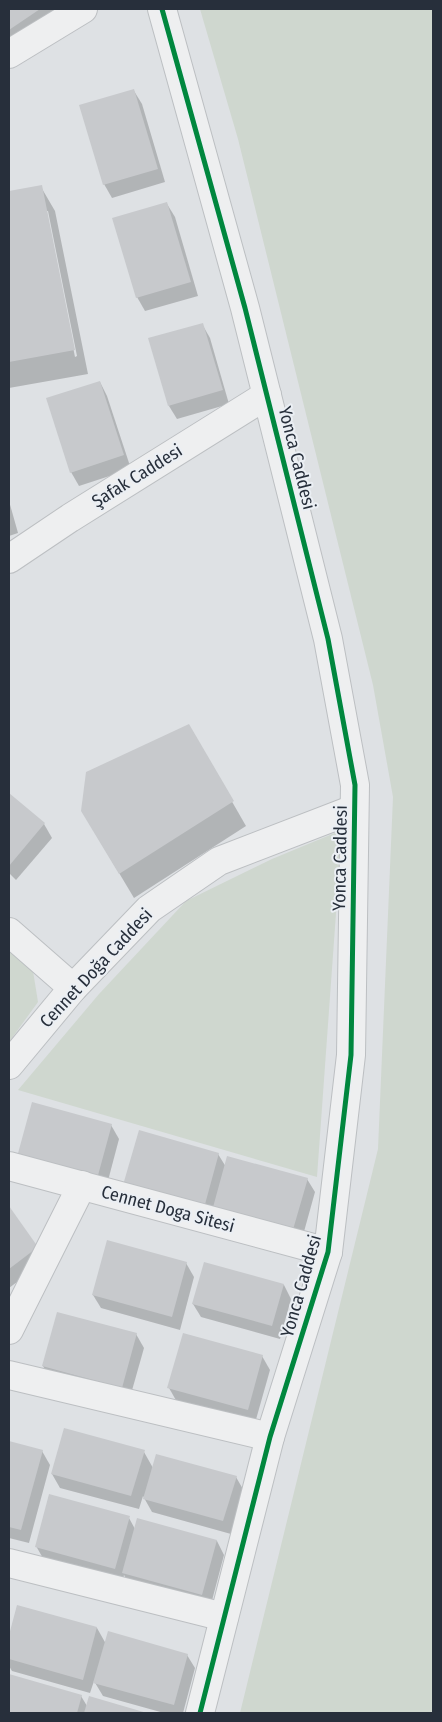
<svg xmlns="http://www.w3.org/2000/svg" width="442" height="1722" font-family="'Fira Sans Condensed',sans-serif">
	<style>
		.green { fill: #cfd7cf }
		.shadow { fill: #0003; fill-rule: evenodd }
		.building { fill: #c7c9cc }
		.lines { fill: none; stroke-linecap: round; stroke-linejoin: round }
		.minor-casing { stroke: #bcbfc2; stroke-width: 30 }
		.minor { stroke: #eeeff0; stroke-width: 28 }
		.cycleway-casing { stroke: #ebeff4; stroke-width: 8 }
		.cycleway { stroke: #00873e; stroke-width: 5 }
		.labels { text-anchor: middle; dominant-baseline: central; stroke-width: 4; stroke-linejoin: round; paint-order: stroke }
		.street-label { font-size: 18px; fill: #272f3b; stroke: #ebeff4 }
	</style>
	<rect width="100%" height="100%" fill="#dee1e4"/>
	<!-- green -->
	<g class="green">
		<polygon points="200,9 433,9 433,1713 240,1713 378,1149 393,797 373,685 238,139"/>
		<polygon points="342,830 317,1177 18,1090 99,994 186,901 272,859"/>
		<polygon points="9,950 33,971 38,1002 9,1042"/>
	</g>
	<!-- shadow -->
	<g class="shadow">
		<polygon points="9,9 90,9 9,53"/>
		<polygon points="134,91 142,104 165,182 112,198 104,184"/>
		<path d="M41,187L55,211L88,374L9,388V193ZM46,211H48L77,356L75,357Z"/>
		<polygon points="167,204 175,217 198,296 145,311 137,297"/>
		<polygon points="202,324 210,338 229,404 177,419 169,406"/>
		<polygon points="100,382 107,396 131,469 79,486 71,472"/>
		<polygon points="9,501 18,533 9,536"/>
		<polygon points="188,725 246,826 134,898 97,836"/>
		<polygon points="9,795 44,824 52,838 16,880 9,873"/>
		<polygon points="111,1125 119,1139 105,1192 26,1171"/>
		<polygon points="140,1132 218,1154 226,1167 307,1179 315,1192 300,1246 211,1221"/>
		<polygon points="9,1209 45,1261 9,1288"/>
		<polygon points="186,1263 194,1277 180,1330 101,1308 93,1295"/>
		<polygon points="284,1285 291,1299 280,1339 201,1317 193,1304"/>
		<polygon points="136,1334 144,1348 129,1401 51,1380 43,1366"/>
		<polygon points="262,1356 270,1370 255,1423 177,1402 169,1388"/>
		<polygon points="9,1442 42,1451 50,1465 29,1543 9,1538"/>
		<polygon points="144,1452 153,1468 236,1477 244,1491 231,1534 152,1512 143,1496 139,1509 60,1488 52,1474"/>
		<polygon points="129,1518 135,1529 217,1541 224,1555 210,1608 131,1586 124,1575 122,1582 44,1560 36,1546"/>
		<polygon points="18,1606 97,1628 106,1644 187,1655 195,1668 183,1713 164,1713 103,1696 94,1681 90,1693 12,1671 9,1666 9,1640"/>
		<polygon points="9,1676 81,1696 87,1706 89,1698 145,1713 9,1713"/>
	</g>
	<!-- building -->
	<g class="building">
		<polygon points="9,9 40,9 9,30"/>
		<polygon points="134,89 158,169 103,185 79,105"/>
		<polygon points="42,185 75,350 9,362 9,191"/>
		<polygon points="167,202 191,282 136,298 112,218"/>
		<polygon points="203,323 223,390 168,406 148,338"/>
		<polygon points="100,381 124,455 70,473 46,398"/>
		<polygon points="189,724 234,801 119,874 81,811 86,772"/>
		<polygon points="9,793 45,823 9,866"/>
		<polygon points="32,1102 112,1124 97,1179 17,1157"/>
		<polygon points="139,1130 219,1153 204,1208 123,1185"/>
		<polygon points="227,1156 308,1178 292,1233 212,1211"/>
		<polygon points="9,1206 38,1247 9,1269"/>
		<polygon points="107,1240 187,1262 172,1317 92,1295"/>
		<polygon points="204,1262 284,1284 272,1326 192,1304"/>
		<polygon points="57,1312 137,1333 122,1388 42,1366"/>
		<polygon points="183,1333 263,1355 248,1410 167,1388"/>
		<polygon points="64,1428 145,1450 131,1496 51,1474"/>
		<polygon points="9,1441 43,1450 21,1530 9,1527"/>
		<polygon points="156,1454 237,1476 223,1521 143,1499"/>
		<polygon points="49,1494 130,1516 115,1569 35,1547"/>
		<polygon points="137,1518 217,1540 202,1595 122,1573"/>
		<polygon points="17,1605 97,1627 83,1680 9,1659 9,1635"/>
		<polygon points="108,1631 188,1654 174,1705 93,1683"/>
		<polygon points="9,1674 82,1695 77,1713 9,1713"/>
		<polygon points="89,1696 147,1713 84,1713"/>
	</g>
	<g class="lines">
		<defs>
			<g id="minor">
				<polyline points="162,9 245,308 328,639 355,785 351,1055 328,1252 270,1437 200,1713"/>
				<polyline points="9,54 83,9"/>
				<polyline points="9,559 70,518 267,395"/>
				<polyline points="9,932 73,988"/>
				<polyline points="9,1065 73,988 149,909 219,861 354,809"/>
				<polyline points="9,1166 328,1252"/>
				<polyline points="9,1330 82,1185"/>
				<polyline points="9,1375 270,1437"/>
				<polyline points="9,1563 224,1617"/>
			</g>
		</defs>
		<!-- minor casing -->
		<use href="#minor" class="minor-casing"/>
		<!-- minor -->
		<use href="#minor" class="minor"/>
		<defs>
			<polyline id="cycleway" points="162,9 245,308 328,639 355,785 351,1055 328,1252 270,1437 200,1713"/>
		</defs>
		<!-- cycleway casing -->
		<use href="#cycleway" class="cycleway-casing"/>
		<!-- cycleway -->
		<use href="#cycleway" class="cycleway"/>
	</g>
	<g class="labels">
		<!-- street labels -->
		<g class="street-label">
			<text transform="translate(297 458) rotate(76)">Yonca Caddesi</text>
			<text transform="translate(137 476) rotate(-32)">Şafak Caddesi</text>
			<text transform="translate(340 858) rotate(-89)">Yonca Caddesi</text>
			<text transform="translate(96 968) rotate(-47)">Cennet Doğa Caddesi</text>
			<text transform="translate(168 1209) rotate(15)">Cennet Doga Sitesi</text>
			<text transform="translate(301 1286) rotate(-74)">Yonca Caddesi</text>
		</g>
	</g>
	<!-- border -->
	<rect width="442" height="1722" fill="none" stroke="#272f3b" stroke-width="20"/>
</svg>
